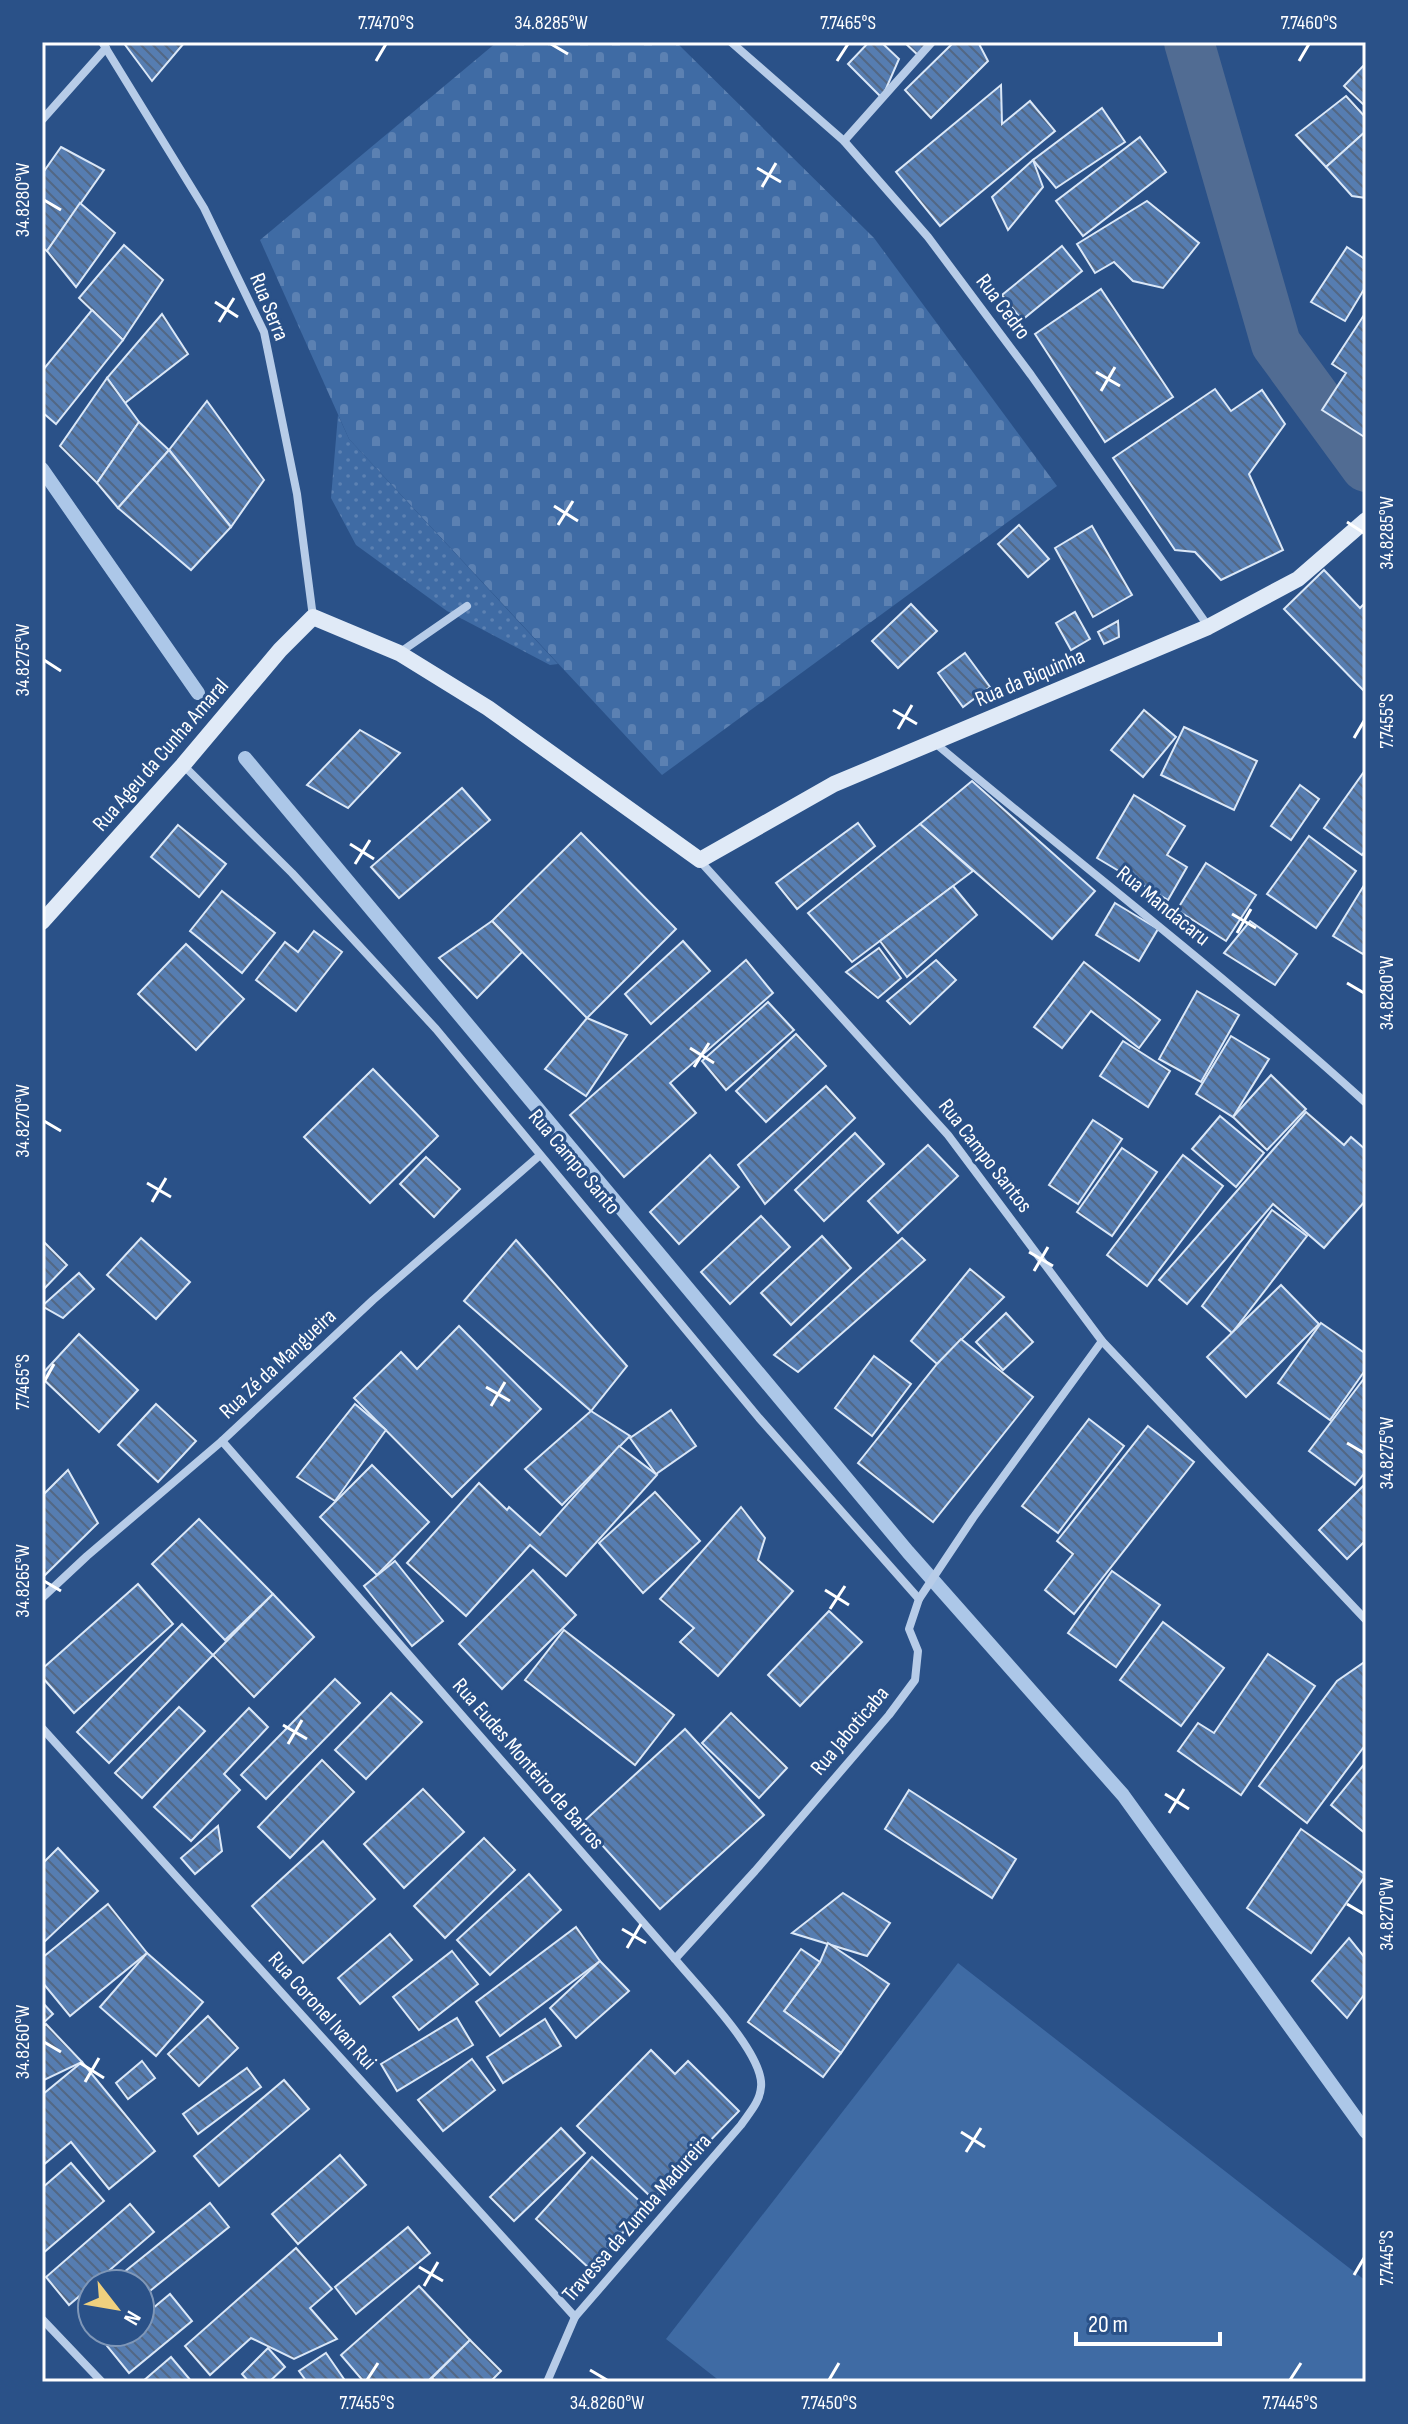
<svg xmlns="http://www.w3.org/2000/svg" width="1408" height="2424" font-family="'Sofia Sans Condensed',sans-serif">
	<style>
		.cemetery { fill: url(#cemetery-stones) }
		.park { fill: url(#park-dots) }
		.pitch { fill: #3f6ba4 }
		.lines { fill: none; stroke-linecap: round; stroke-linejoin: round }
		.stream { stroke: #acc7e8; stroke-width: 14 }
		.canal { stroke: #516c93; stroke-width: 50 }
		.building { fill: url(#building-back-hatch); stroke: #dae7f7; stroke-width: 2 }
		.street { stroke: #b7cce8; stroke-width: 8 }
		.secondary { stroke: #e0eaf7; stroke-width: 16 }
		.ticks { fill: none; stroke: #fff; stroke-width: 3 }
		.labels { text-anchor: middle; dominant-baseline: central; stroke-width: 6; stroke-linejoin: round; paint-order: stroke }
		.street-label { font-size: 22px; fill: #fff; stroke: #2a5188 }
		.neatline { fill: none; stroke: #fff; stroke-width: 3 }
		.ticks-label { font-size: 20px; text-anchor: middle; fill: #fff }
	</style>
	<defs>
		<pattern id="cemetery-stones" width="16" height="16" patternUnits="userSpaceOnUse" patternTransform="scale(2)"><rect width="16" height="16" fill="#3f6ba4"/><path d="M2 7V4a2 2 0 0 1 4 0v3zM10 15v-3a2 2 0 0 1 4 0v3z" fill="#5c81b2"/></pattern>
		<pattern id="park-dots" width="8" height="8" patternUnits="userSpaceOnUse" patternTransform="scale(2)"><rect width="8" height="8" fill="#3f6ba4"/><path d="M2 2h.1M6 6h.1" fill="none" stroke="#5c81b2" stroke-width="1.8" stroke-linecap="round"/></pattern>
		<pattern id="building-back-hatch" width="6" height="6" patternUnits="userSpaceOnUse" patternTransform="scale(2)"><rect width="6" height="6" fill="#567db1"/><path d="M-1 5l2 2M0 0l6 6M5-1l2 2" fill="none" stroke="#526784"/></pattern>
	</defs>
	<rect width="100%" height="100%" fill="#2a5188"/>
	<!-- cemetery -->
	<polygon class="cemetery" points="497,42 676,42 874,238 1057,486 662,775 349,439 260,240"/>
	<!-- park -->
	<polygon class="park" points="338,415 349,439 558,664 550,665 447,611 356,545 331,498"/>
	<!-- pitch -->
	<polygon class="pitch" points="958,1963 1366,2281 1366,2382 721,2382 666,2339"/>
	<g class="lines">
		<!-- stream -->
		<g class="stream">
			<polyline points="42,469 198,693"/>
			<polyline points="245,758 908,1552 1123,1795 1366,2132"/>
		</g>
		<!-- canal -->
		<polyline class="canal" points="1189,42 1276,344 1366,467"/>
	</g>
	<!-- building -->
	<g class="building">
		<polygon points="123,42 185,42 152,81"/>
		<polygon points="869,42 881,42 899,59 882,98 848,64"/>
		<polygon points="904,42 932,42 919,56"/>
		<polygon points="954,42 978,42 988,61 931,118 905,90"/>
		<polygon points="1366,63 1366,107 1344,86"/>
		<polygon points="1001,85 1002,124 1030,101 1055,131 940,226 896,172"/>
		<polygon points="1346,96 1366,118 1366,131 1326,167 1296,135"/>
		<polygon points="1102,108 1125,142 1056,188 1033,160"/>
		<polygon points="1366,131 1366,198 1352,196 1326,167"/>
		<polygon points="1140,137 1166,172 1083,236 1056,201"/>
		<polygon points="61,147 104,170 47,251 42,247 42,174"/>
		<polygon points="1033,160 1043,187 1008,230 992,197"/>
		<polygon points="1147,201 1199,243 1163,288 1133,281 1114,262 1095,273 1077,244"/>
		<polygon points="80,203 115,233 76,287 47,251"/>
		<polygon points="124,245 163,280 123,340 79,298"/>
		<polygon points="1062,246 1082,271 1022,320 1002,295"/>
		<polygon points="1347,247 1366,260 1366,286 1345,321 1311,302"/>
		<polygon points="1101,289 1173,397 1105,442 1035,334"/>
		<polygon points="92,310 123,340 56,424 42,412 42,371"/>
		<polygon points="1366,312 1366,438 1322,410 1346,373 1332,364"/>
		<polygon points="162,314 188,354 125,403 107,378"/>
		<polygon points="107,378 139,422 97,483 60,446"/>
		<polygon points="1215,389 1231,411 1262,390 1285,424 1249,474 1283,550 1221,580 1195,552 1175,550 1113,458"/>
		<polygon points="207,401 264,480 231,527 169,450"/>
		<polygon points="139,422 169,450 118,508 97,483"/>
		<polygon points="169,450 231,527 191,570 118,508"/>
		<polygon points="1019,525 1049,559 1028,577 998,544"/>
		<polygon points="1092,526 1132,595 1093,617 1055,548"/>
		<polygon points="1324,570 1360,608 1366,602 1366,693 1284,609"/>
		<polygon points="911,604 937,631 898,668 872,641"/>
		<polygon points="1075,612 1090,639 1071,650 1056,623"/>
		<polygon points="1118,621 1119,637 1104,644 1098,632"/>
		<polygon points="965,653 990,687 963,707 938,673"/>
		<polygon points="1144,710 1176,737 1143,777 1111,750"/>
		<polygon points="1184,727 1257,761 1234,810 1161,775"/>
		<polygon points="360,730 400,753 348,808 307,785"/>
		<polygon points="1366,769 1366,849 1362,855 1324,828"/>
		<polygon points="972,781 1095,891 1052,939 920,824"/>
		<polygon points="1300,785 1319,799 1291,840 1271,826"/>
		<polygon points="462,788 490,820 399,898 371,867"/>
		<polygon points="1134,795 1185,826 1167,855 1187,867 1168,900 1097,858"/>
		<polygon points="858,823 875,846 797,909 776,883"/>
		<polygon points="920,824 973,871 852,962 808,913"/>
		<polygon points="178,825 226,864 199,897 151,857"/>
		<polygon points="581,833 676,929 587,1018 492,921"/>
		<polygon points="1309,836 1356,871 1316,928 1267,894"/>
		<polygon points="1206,863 1256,895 1226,941 1177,910"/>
		<polygon points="1366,882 1366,948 1363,954 1333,936"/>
		<polygon points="953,886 977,915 907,977 880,941"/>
		<polygon points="222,891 275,933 242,973 190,931"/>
		<polygon points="1115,903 1158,929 1139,961 1096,935"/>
		<polygon points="492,921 522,952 477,998 439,958"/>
		<polygon points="1250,921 1297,954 1275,985 1224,953"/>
		<polygon points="314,931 342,952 296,1011 256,980 285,942 298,952"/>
		<polygon points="683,941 710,971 651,1024 625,994"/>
		<polygon points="186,944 244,999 196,1050 138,994"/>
		<polygon points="879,948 901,978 878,998 846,972"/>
		<polygon points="746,960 773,993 670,1083 696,1113 624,1177 570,1115"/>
		<polygon points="936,960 956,980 910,1024 887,1001"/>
		<polygon points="1084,962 1160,1020 1139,1048 1091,1011 1062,1048 1034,1027"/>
		<polygon points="1197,991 1239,1015 1201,1082 1159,1059"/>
		<polygon points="768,1002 794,1030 726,1090 702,1061"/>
		<polygon points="587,1018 627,1035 586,1096 545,1069"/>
		<polygon points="796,1034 826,1066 766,1122 736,1091"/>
		<polygon points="1231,1036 1269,1059 1233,1117 1196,1094"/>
		<polygon points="1123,1041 1170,1071 1148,1107 1100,1076"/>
		<polygon points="373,1069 438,1136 370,1203 304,1137"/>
		<polygon points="1271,1075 1306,1109 1267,1150 1233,1117"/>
		<polygon points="826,1086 855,1118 765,1204 738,1165"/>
		<polygon points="1306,1112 1344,1145 1351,1137 1366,1150 1366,1200 1324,1248 1273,1204 1187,1304 1159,1280"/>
		<polygon points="1220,1116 1264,1153 1236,1187 1192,1149"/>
		<polygon points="1093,1120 1122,1139 1078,1204 1049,1185"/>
		<polygon points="855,1133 884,1164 824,1221 795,1190"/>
		<polygon points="928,1145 958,1176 898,1233 868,1201"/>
		<polygon points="1122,1148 1157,1172 1112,1236 1077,1212"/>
		<polygon points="710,1155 739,1187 679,1244 650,1212"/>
		<polygon points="1183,1155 1223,1186 1147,1286 1107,1255"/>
		<polygon points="426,1157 460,1189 434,1217 400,1184"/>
		<polygon points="1272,1210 1307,1236 1232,1333 1202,1306"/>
		<polygon points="761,1216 790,1247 730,1304 701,1272"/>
		<polygon points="822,1236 851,1268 791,1325 761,1293"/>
		<polygon points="141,1238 190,1282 156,1319 107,1275"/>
		<polygon points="902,1238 925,1260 798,1372 774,1355"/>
		<polygon points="42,1240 67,1265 42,1291"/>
		<polygon points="516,1240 627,1366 591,1411 464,1301"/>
		<polygon points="970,1269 1004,1297 937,1364 911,1341"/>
		<polygon points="79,1273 94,1289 63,1318 42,1306"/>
		<polygon points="1281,1285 1319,1324 1246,1397 1207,1357"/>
		<polygon points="1006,1313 1033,1342 1003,1370 976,1342"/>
		<polygon points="1321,1323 1366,1354 1366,1369 1330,1420 1278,1383"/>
		<polygon points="459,1326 541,1409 452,1497 354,1398 401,1352 417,1369"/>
		<polygon points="79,1334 138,1390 99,1432 42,1378 42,1374"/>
		<polygon points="961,1339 1033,1397 933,1522 858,1463 937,1364"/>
		<polygon points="874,1356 911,1384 872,1436 835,1408"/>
		<polygon points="1366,1376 1366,1471 1355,1485 1309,1451"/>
		<polygon points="156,1404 196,1441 158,1482 118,1445"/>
		<polygon points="355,1404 386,1430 335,1501 297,1477"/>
		<polygon points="671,1410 696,1446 656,1474 630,1438"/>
		<polygon points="591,1411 630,1436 562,1505 525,1469"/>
		<polygon points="1089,1419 1124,1446 1058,1533 1022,1506"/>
		<polygon points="1148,1426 1194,1462 1074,1614 1045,1590 1073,1554 1057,1541"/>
		<polygon points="619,1446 657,1475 566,1576 530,1545 466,1616 407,1563 479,1483 507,1510 509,1507 540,1535"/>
		<polygon points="372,1465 429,1522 377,1575 320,1517"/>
		<polygon points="68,1470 98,1523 42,1578 42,1496"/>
		<polygon points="1366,1483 1366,1540 1347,1559 1319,1530"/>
		<polygon points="655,1492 700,1541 643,1593 599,1543"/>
		<polygon points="741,1507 765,1538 758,1560 793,1591 718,1676 680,1642 694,1628 660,1599"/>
		<polygon points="199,1519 273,1594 225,1640 152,1564"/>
		<polygon points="395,1561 443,1621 412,1646 364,1586"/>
		<polygon points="533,1570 576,1615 502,1689 459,1644"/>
		<polygon points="1112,1571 1160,1605 1116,1667 1068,1633"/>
		<polygon points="138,1584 173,1624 74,1713 42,1677 42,1669"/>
		<polygon points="273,1594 314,1637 254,1697 213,1655"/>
		<polygon points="829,1611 862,1642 800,1706 768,1675"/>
		<polygon points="1163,1622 1224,1668 1181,1726 1120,1680"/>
		<polygon points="182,1624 213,1655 109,1763 77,1732"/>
		<polygon points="564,1630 674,1715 635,1765 525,1680"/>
		<polygon points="1268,1654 1315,1686 1241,1795 1178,1751 1198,1723 1214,1733"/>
		<polygon points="1366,1661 1366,1744 1307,1823 1259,1786 1337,1681"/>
		<polygon points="335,1679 360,1703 266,1799 241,1775"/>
		<polygon points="391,1693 422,1722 366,1779 335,1750"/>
		<polygon points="179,1707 205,1731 142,1798 115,1773"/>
		<polygon points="249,1708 268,1727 224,1774 240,1790 191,1841 154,1807"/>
		<polygon points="731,1713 787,1768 759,1798 702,1743"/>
		<polygon points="685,1729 764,1815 660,1909 582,1823"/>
		<polygon points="322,1760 354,1792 290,1858 258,1827"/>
		<polygon points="1366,1762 1366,1834 1331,1805"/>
		<polygon points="423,1789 464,1832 404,1888 364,1844"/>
		<polygon points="909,1790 1016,1859 992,1898 885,1829"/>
		<polygon points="218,1826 222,1851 195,1874 181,1858"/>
		<polygon points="1301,1829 1366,1875 1311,1953 1247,1908"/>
		<polygon points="484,1838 515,1870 445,1938 414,1906"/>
		<polygon points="323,1841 375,1899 303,1963 252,1906"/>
		<polygon points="58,1848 98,1891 42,1944 42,1864"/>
		<polygon points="529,1874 561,1910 490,1975 457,1940"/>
		<polygon points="843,1893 890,1923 867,1956 792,1933"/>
		<polygon points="108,1904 147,1953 70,2016 42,1982 42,1958"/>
		<polygon points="576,1927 600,1961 500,2036 476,2002"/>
		<polygon points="390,1934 412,1960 360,2004 338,1978"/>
		<polygon points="1349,1938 1366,1959 1366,1992 1347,2018 1312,1981"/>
		<polygon points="828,1943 889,1984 841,2053 784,2011 820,1962"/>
		<polygon points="801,1949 820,1962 784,2011 841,2053 823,2077 748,2022"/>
		<polygon points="452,1951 478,1984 419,2030 393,1997"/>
		<polygon points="147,1953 203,2002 156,2056 100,2007"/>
		<polygon points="600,1961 629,1991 576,2038 550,2008"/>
		<polygon points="42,2002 53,2014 42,2024"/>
		<polygon points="208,2016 238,2048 199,2086 168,2054"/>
		<polygon points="457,2018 473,2045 397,2091 381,2064"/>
		<polygon points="545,2019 561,2046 503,2083 487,2057"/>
		<polygon points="46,2024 82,2062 42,2081 42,2028"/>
		<polygon points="651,2050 675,2074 688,2061 739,2111 653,2199 577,2126"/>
		<polygon points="472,2059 495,2090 443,2131 418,2100"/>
		<polygon points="142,2061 155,2078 128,2099 116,2083"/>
		<polygon points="82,2062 155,2151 109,2189 71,2142 42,2166 42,2095"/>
		<polygon points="247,2068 261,2087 198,2134 183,2114"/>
		<polygon points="284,2080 309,2109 219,2186 194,2156"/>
		<polygon points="561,2128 585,2153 514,2221 490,2197"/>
		<polygon points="340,2155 366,2185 298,2244 272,2214"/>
		<polygon points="592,2157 646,2207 590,2269 536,2219"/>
		<polygon points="71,2163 104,2201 42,2254 42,2188"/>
		<polygon points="210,2203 229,2227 140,2299 140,2284 115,2284 113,2281"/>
		<polygon points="130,2204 154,2232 69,2305 46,2277"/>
		<polygon points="408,2227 430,2253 356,2314 335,2287"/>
		<polygon points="296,2248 332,2289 310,2308 337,2339 294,2359 251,2338 210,2375 185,2346"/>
		<polygon points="419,2286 470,2340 427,2382 364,2382 341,2355"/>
		<polygon points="170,2294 192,2321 129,2373 107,2346 124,2332 140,2332 140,2319"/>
		<polygon points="470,2340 501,2371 490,2382 436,2382 432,2378"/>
		<polygon points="268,2348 285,2367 269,2382 249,2382 242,2374"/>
		<polygon points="326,2353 346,2382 307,2382 299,2371"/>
		<polygon points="171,2357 192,2382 142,2382"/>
	</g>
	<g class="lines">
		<!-- street -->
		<g class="street">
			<polyline points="102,42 204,208 264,332 297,494 313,617"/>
			<polyline points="731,42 844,141 928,237 1031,375 1208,626"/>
			<polyline points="42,120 106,48"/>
			<polyline points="844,141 932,42"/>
			<polyline points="399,653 467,606"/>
			<path d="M935,743C1078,863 1227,977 1366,1103"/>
			<polyline points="183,765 292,873 436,1029 759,1418 919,1599"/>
			<polyline points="700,861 948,1135 1102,1341 1366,1620"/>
			<path d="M222,1441L675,1959C696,1985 765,2054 761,2087C760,2102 749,2113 741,2125L575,2317L547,2382"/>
			<polyline points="42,1598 87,1556 222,1441 373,1300 539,1156"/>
			<polyline points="42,1728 575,2317"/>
			<polyline points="675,1959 755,1871 889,1715 915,1680 918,1651 909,1629 919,1599 973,1518 1102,1341"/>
			<polyline points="42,2319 102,2382"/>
		</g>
		<!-- secondary -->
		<polyline class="secondary" points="42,922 183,765 280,650 313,617 399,653 488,708 700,860 834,784 1208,627 1298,579 1366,520"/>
	</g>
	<!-- ticks -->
	<path class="ticks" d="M551,44L568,54M376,61L386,44M837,61L848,44M1299,61L1309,44M757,168L781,182M762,187L776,163M44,200L61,210M215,302L238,317M219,322L234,298M1096,372L1120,386M1101,391L1115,367M554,506L578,521M1347,522L1364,533M558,525L573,501M44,660L61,671M893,710L917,724M898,729L912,705M1354,738L1364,721M350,844L374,859M355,864L370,840M1232,914L1256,928M1237,933L1251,909M1347,983L1364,993M690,1048L714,1063M694,1067L709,1043M44,1121L61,1131M147,1183L171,1197M152,1202L166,1178M1029,1252L1053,1266M1034,1271L1048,1247M44,1382L54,1364M486,1387L510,1401M491,1406L505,1382M1347,1443L1364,1453M44,1581L61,1591M825,1590L849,1605M830,1609L845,1586M283,1725L307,1739M288,1744L302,1720M1165,1794L1189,1809M1169,1813L1184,1789M1347,1904L1364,1914M622,1929L646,1943M627,1948L641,1924M44,2042L61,2052M80,2063L104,2078M85,2082L99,2058M961,2132L985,2147M966,2152L981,2128M419,2267L443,2281M1354,2275L1364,2258M424,2286L438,2262M590,2370L607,2380M367,2380L378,2363M829,2380L839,2363M1290,2380L1301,2363"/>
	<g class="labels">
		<!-- street labels -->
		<g class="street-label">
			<text transform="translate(269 307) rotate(68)">Rua Serra</text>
			<text transform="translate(1003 307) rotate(53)">Rua Cedro</text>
			<text transform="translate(1030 678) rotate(-23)">Rua da Biquinha</text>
			<text transform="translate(161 755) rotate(-49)">Rua Ageu da Cunha Amaral</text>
			<text transform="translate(1163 906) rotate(39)">Rua Mandacaru</text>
			<text transform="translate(985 1156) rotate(52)">Rua Campo Santos</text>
			<text transform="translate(574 1162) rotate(50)">Rua Campo Santo</text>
			<text transform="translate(278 1364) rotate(-43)">Rua Zé da Mangueira</text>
			<text transform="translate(850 1731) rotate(-50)">Rua Jaboticaba</text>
			<text transform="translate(528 1764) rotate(49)">Rua Eudes Monteiro de Barros</text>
			<text transform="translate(322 2011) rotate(48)">Rua Coronel Ivan Rui</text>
			<text transform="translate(637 2218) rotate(-49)">Travessa da Zumba Madureira</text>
		</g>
	</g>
	<!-- border -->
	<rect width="1408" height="2424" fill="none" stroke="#2a5188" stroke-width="88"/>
	<!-- north arrow -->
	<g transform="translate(116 2308) rotate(121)"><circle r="38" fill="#2a5188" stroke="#7f97b8" stroke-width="2"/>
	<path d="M0-6L14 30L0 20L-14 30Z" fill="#efd07e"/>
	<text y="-12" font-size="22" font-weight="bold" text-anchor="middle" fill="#ffffff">N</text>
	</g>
	<!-- scale -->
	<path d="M1076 2332v12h144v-12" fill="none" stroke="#ffffff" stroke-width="4"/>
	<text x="1088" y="2332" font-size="24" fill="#ffffff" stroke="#2a5188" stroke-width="6" paint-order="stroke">20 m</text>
	<rect x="44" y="44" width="1320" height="2336" class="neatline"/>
	<g class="ticks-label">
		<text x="386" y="29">7.7470°S</text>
		<text x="551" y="29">34.8285°W</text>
		<text x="848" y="29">7.7465°S</text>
		<text x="1309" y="29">7.7460°S</text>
		<text transform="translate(22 200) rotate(-90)" y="7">34.8280°W</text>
		<text transform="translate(1386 533) rotate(-90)" y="7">34.8285°W</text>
		<text transform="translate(22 660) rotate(-90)" y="7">34.8275°W</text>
		<text transform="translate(1386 721) rotate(-90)" y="7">7.7455°S</text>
		<text transform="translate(1386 993) rotate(-90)" y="7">34.8280°W</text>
		<text transform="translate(22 1121) rotate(-90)" y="7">34.8270°W</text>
		<text transform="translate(22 1382) rotate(-90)" y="7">7.7465°S</text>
		<text transform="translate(1386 1453) rotate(-90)" y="7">34.8275°W</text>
		<text transform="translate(22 1581) rotate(-90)" y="7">34.8265°W</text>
		<text transform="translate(1386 1914) rotate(-90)" y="7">34.8270°W</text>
		<text transform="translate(22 2042) rotate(-90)" y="7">34.8260°W</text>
		<text transform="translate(1386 2258) rotate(-90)" y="7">7.7445°S</text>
		<text x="367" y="2409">7.7455°S</text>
		<text x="607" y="2409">34.8260°W</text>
		<text x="829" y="2409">7.7450°S</text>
		<text x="1290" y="2409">7.7445°S</text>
	</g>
</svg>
